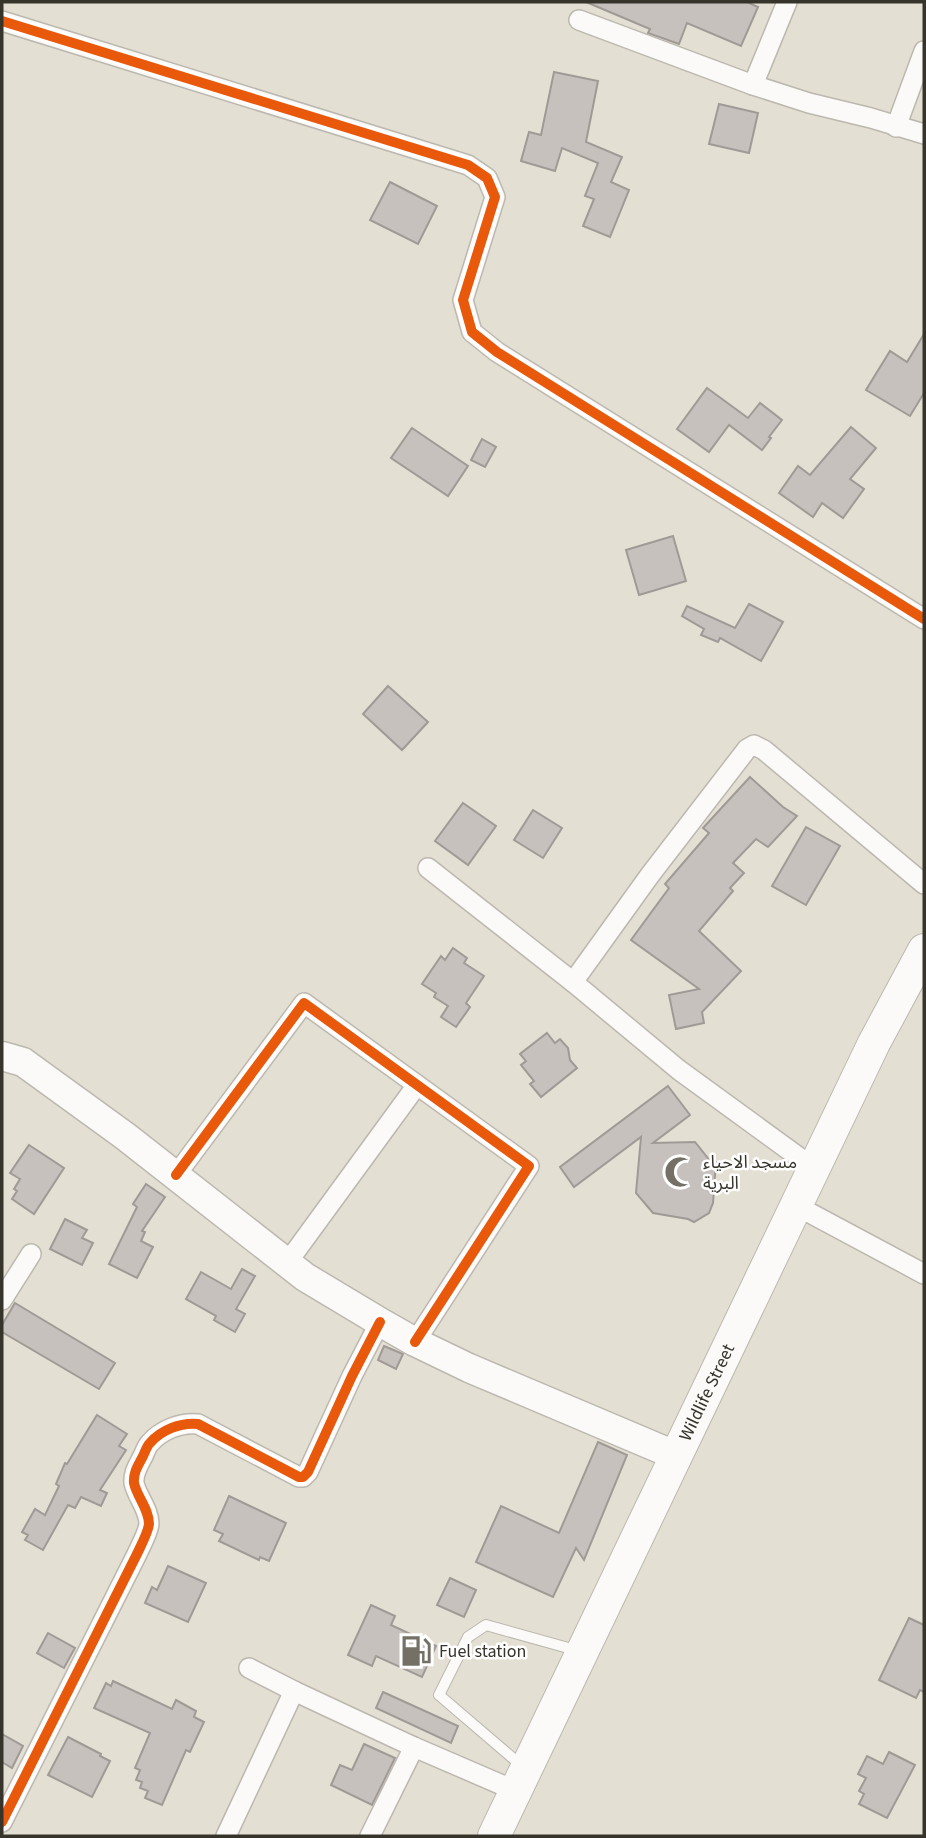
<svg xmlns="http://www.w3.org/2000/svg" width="926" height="1838" font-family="'Source Sans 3','Noto Sans Arabic',sans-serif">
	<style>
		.building { fill: #c7c1be; stroke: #a09a96; stroke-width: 2 }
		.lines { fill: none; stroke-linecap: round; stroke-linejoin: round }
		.lane-casing { stroke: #bcb8af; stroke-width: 12 }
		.street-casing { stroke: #bcb8af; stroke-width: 22 }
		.secondary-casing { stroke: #bcb8af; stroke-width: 31 }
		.primary-casing { stroke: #bcb8af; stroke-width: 34 }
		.lane { stroke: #fbfaf8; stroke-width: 10 }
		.street { stroke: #fbfaf8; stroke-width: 19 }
		.secondary { stroke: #fbfaf8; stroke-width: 28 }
		.primary { stroke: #fbfaf8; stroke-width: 32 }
		.cycleway-casing { stroke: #fff; stroke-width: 15 }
		.cycleway { stroke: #e8590c; stroke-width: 10 }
		.labels { text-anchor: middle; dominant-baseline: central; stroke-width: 5; stroke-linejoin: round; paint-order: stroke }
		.poi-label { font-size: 18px; fill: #37342c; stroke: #fff; text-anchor: start }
		.street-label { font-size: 18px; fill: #37342c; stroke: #fff }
	</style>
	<rect width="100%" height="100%" fill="#e4dfd3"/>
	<!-- building -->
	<g class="building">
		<polygon points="586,2 747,2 758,7 741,46 687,23 679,44 648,33 650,29"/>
		<polygon points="554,72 598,81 586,142 622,157 611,182 629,190 610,237 583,226 594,199 585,196 598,163 562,148 555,171 521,161 529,132 541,135"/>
		<polygon points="719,104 758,113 749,153 709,144"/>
		<polygon points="390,182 437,206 418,244 370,220"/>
		<polygon points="924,334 924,393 910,416 866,390 890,351 907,362"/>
		<polygon points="707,388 748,418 760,403 782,420 769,437 771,438 762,450 729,425 709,452 677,429"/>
		<polygon points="851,427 876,448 850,479 864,489 843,518 822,503 813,517 779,493 798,466 810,475"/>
		<polygon points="412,428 468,466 448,496 391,458"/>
		<polygon points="482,439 496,447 485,467 471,460"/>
		<polygon points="673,536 686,581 639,595 626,550"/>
		<polygon points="749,604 783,622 761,661 720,638 718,642 701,635 704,629 682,616 687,606 735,628"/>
		<polygon points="388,686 428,722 402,750 363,714"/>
		<polygon points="750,777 783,807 797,816 768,847 756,839 733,863 744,873 730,888 733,891 699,931 741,971 702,1012 704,1023 676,1029 669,995 699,989 631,940 669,888 665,884 709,833 703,828"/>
		<polygon points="463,803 496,826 468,865 435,841"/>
		<polygon points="533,810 562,828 543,858 514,840"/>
		<polygon points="806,827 840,846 806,905 772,886"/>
		<polygon points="453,948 467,958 464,963 484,976 466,1003 470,1007 456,1027 441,1017 448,1006 434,997 436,993 422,984 441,956 445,960"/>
		<polygon points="547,1033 555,1043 560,1039 568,1048 570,1060 577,1068 541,1097 530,1084 534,1081 521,1065 526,1061 520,1054"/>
		<polygon points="668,1086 690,1115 653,1143 695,1142 711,1162 716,1162 713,1203 709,1213 694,1222 688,1219 653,1213 636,1193 641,1137 574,1187 560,1167"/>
		<polygon points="29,1145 64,1168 34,1214 12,1199 17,1191 14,1189 20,1179 10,1173"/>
		<polygon points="146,1184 165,1197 142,1231 145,1232 141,1241 153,1247 137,1278 109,1264 137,1207 133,1204"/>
		<polygon points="65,1219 87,1230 82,1238 93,1243 82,1265 50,1249"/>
		<polygon points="242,1269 255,1276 236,1309 245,1314 235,1332 214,1320 216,1316 186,1299 201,1272 231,1289"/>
		<polygon points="15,1303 115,1363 99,1389 2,1332 2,1325"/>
		<polygon points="384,1346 403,1354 396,1369 378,1360"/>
		<polygon points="97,1415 127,1434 119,1446 126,1450 100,1490 107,1493 101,1506 81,1497 75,1508 68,1505 43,1550 25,1540 28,1535 22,1532 35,1509 45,1515 59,1486 56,1484 65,1463 67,1464"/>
		<polygon points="598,1442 627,1455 584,1560 576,1548 553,1597 476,1562 501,1506 559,1533"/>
		<polygon points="229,1496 286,1523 269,1561 260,1557 259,1560 219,1541 223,1534 214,1530"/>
		<polygon points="168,1566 206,1583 188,1622 145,1603 152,1587 157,1590"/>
		<polygon points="450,1578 476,1590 464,1617 437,1605"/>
		<polygon points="371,1605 395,1616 391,1625 436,1646 422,1677 376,1656 372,1666 348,1655"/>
		<polygon points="909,1618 924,1625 924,1692 920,1690 916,1698 879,1680"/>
		<polygon points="48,1633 75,1648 64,1668 37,1653"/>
		<polygon points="113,1681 172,1709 176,1700 196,1711 194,1717 204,1722 190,1752 186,1750 162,1805 145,1798 148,1791 140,1788 142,1782 136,1780 140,1770 135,1768 150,1733 94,1708 106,1683 111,1686"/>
		<polygon points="383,1692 458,1726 451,1743 376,1708"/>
		<polygon points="2,1734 23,1746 12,1768 2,1762"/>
		<polygon points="68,1737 101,1754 100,1756 110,1761 92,1797 48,1775"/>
		<polygon points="364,1744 395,1758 372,1805 331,1785 340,1765 352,1770"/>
		<polygon points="889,1752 915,1765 887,1818 859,1804 864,1794 859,1791 866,1778 858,1774 867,1756 883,1764"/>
	</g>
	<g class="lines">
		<defs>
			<polyline id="lane" points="522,1766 439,1695 468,1637 486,1625 579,1651"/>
			<g id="street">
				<polyline points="579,20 753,85 809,103 871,118 924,134"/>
				<polyline points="2,21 468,165 487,178 495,197 463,300 472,332 497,352 924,619"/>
				<polyline points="753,85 787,2"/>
				<polyline points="896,127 924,51"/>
				<polyline points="428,868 573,982 679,1070 815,1169"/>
				<polyline points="573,982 650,875 747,749 754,745 764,750 924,884"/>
				<polyline points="176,1175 304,1003 529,1166 415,1342"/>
				<polyline points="797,1206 924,1274"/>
				<polyline points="287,1263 417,1085"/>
				<polyline points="2,1300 31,1254"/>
				<polyline points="249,1668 294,1691"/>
				<path d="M2,1822L137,1554C141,1545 148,1533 149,1524C149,1509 137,1497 134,1483C133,1473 138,1466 142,1458C145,1453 146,1447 150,1443C161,1430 181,1422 198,1424L299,1477H303L308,1472L352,1376L380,1322"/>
				<polyline points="226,1836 294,1691 414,1747 516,1791"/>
				<polyline points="370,1836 414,1747"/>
			</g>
			<polyline id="secondary" points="2,1056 23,1062 125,1136 305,1277 380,1322 415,1342 469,1368 677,1456"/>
			<g id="primary">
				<path id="s1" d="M494,1836L874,1043L924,950"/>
			</g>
		</defs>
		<!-- lane casing -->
		<use href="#lane" class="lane-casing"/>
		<!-- street casing -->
		<use href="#street" class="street-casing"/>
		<!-- secondary casing -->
		<use href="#secondary" class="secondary-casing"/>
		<!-- primary casing -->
		<use href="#primary" class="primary-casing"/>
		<!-- lane -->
		<use href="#lane" class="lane"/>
		<!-- street -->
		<use href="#street" class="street"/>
		<!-- secondary -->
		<use href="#secondary" class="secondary"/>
		<!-- primary -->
		<use href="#primary" class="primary"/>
		<defs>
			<g id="cycleway">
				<polyline points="2,21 468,165 487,178 495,197 463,300 472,332 497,352 924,619"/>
				<polyline points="176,1175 304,1003 529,1166 415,1342"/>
				<path d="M2,1822L137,1554C141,1545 148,1533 149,1524C149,1509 137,1497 134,1483C133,1473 138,1466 142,1458C145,1453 146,1447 150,1443C161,1430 181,1422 198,1424L299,1477H303L308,1472L352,1376L380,1322"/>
			</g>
		</defs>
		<!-- cycleway casing -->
		<use href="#cycleway" class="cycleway-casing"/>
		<!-- cycleway -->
		<use href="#cycleway" class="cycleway"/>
	</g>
	<!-- icons -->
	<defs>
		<symbol id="mosque-bare" viewBox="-9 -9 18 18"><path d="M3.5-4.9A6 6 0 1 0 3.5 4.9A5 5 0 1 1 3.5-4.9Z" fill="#747066" stroke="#fff" stroke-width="2.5" paint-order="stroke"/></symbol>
		<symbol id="fuel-bare" viewBox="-9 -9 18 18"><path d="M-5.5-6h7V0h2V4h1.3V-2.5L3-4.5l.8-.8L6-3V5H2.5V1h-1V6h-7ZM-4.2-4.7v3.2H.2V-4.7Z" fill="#747066" stroke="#fff" stroke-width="2.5" paint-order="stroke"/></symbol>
	</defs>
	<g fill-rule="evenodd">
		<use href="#mosque-bare" x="658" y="1150" width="44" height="44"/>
		<use href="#fuel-bare" x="394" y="1629" width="44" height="44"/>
	</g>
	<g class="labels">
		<!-- poi labels -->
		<g class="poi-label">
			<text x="703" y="1162">مسجد الاحياء<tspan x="703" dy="21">البرية</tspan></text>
			<text x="439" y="1651">Fuel station</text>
		</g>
		<!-- street labels -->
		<g class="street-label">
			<text stroke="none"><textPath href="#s1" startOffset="492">Wildlife Street</textPath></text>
		</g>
	</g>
	<!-- border -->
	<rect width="926" height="1838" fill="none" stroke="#37342c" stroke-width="7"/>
</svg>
